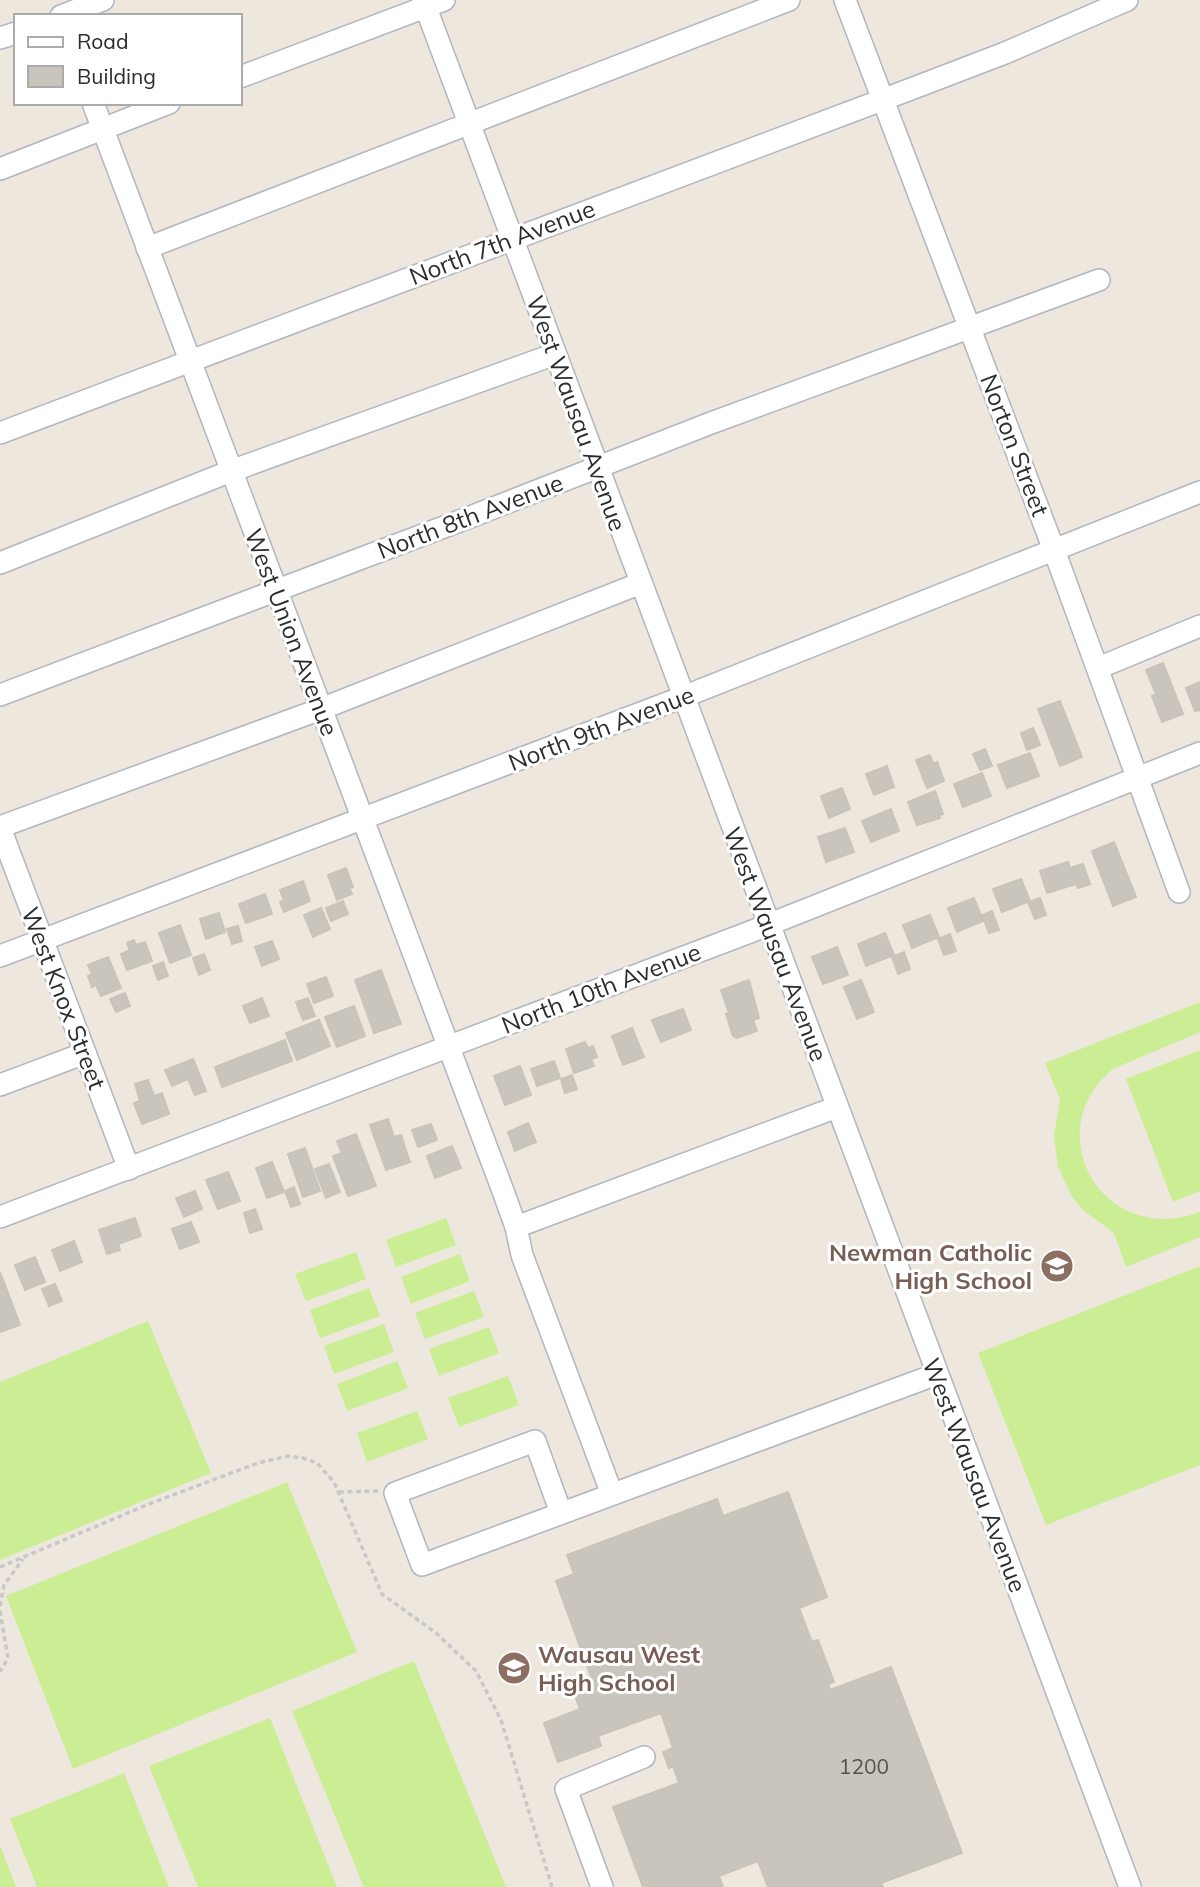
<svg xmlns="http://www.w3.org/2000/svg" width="1200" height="1887" font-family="Mulish,sans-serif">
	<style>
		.pitch { fill: #cbee95 }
		.building { fill: #c9c5bd; stroke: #cac3b8; stroke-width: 2 }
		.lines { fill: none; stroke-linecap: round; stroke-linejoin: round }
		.minor-casing { stroke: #b2b5c0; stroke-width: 24 }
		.path { stroke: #c8c8c8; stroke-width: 3.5; stroke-dasharray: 5 3.5; stroke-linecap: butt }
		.minor { stroke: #fff; stroke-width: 21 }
		.labels { text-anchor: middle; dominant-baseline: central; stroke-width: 6; stroke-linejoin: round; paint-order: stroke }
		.number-label { font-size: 21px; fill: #535250 }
		.street-label { font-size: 24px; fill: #2c2c2c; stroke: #fff }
		.education-label { font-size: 24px; font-weight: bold; fill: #785e54; stroke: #fff; text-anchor: end }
	</style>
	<rect width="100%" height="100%" fill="#eee7de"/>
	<!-- pitch -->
	<g class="pitch">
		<path d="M1200,1002V1032L1113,1069C1036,1133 1104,1248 1200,1212V1237L1126,1267L1114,1233L1083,1210L1072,1197L1058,1167L1054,1136L1060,1099L1045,1063Z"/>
		<polygon points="1200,1050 1200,1191 1173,1202 1126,1079"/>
		<polygon points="446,1218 456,1245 396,1267 386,1240"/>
		<polygon points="356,1252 366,1279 306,1301 295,1274"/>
		<polygon points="460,1254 470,1281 411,1304 401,1277"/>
		<polygon points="1200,1266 1200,1465 1046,1525 978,1353"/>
		<polygon points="369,1288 380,1316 320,1338 310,1310"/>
		<polygon points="474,1291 484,1317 425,1339 415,1313"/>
		<polygon points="148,1321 211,1473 0,1560 0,1382"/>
		<polygon points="384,1324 394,1352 334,1374 324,1346"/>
		<polygon points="489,1327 499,1353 439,1376 429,1349"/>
		<polygon points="397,1361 408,1388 347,1411 337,1384"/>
		<polygon points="508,1376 519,1405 459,1427 448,1398"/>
		<polygon points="417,1411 428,1439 367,1462 357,1433"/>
		<polygon points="287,1482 357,1652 73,1769 6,1596"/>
		<polygon points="414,1661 506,1887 364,1887 292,1711"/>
		<polygon points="270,1718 337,1887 198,1887 149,1766"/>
		<polygon points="124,1773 169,1887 37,1887 10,1819"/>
		<polygon points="0,1845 16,1887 0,1887"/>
	</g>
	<!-- building -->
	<g class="building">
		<polygon points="1163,663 1183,714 1162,722 1152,696 1156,694 1146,670"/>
		<polygon points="1200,682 1200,710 1195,711 1186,688"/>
		<polygon points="1060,701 1082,757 1060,766 1038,709"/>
		<polygon points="1033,728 1040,745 1027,750 1021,733"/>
		<polygon points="985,749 992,766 980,770 973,754"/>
		<polygon points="1030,753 1039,776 1007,788 998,765"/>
		<polygon points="930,755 933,764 937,762 944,781 927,788 916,760"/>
		<polygon points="887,766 894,787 874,795 866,774"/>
		<polygon points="982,773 991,796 963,807 954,784"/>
		<polygon points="842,788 850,809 829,818 821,796"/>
		<polygon points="935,791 943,814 939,815 940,818 917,825 908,802"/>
		<polygon points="891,809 899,831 871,842 862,821"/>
		<polygon points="845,828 854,852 826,862 818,837"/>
		<polygon points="1114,842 1136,897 1113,906 1092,851"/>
		<polygon points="1068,862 1070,868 1083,864 1090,884 1078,888 1076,884 1047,893 1040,871"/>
		<polygon points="346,868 353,887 349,888 352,894 337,900 328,875"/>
		<polygon points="1021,879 1030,901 1002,912 993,889"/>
		<polygon points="303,881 310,901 284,912 280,902 284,900 280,890"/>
		<polygon points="265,894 272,914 246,923 239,904"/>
		<polygon points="974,898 983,921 957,932 948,908"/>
		<polygon points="1040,898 1046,915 1035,919 1028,902"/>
		<polygon points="343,901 348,914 331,921 326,908"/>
		<polygon points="321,908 330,929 313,937 304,915"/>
		<polygon points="992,911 999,930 989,933 982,915"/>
		<polygon points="219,913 225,932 206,939 200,919"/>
		<polygon points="930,915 939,937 912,948 903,925"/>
		<polygon points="180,925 191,955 170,963 159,933"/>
		<polygon points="238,926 242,941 232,944 227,929"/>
		<polygon points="885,933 894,955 866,966 858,944"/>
		<polygon points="950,934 956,951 944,955 938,939"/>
		<polygon points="134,940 136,945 145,942 152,961 127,970 121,954 130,950 127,943"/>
		<polygon points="272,941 279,959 262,966 255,947"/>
		<polygon points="837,947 848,975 823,984 812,957"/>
		<polygon points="904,952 910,969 898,974 892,957"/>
		<polygon points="204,954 210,970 199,975 193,958"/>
		<polygon points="108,957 121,988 101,996 96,985 92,987 88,976 92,974 88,965"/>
		<polygon points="163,962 168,976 158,980 153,966"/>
		<polygon points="381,970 401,1024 374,1033 355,980"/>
		<polygon points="326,977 333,996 314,1003 307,984"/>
		<polygon points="749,980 759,1018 753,1020 757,1031 737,1038 733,1036 726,1014 729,1013 721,990"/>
		<polygon points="861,980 874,1012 857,1019 844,987"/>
		<polygon points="125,993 130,1006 116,1012 110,999"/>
		<polygon points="262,998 269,1016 250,1023 243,1006"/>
		<polygon points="308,998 315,1016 303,1020 296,1002"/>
		<polygon points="354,1006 365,1036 337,1047 325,1017"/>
		<polygon points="683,1009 691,1030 661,1042 652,1020"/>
		<polygon points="319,1020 330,1046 297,1060 286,1033"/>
		<polygon points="632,1028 644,1057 623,1065 612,1036"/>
		<polygon points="285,1040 292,1061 222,1087 215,1067"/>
		<polygon points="585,1042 588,1048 593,1046 597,1057 591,1059 594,1066 574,1073 566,1049"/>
		<polygon points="193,1059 206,1091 195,1095 188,1079 172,1086 165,1070"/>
		<polygon points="554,1061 560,1078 537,1086 531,1069"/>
		<polygon points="520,1066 531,1095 505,1105 494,1076"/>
		<polygon points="572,1075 577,1089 565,1093 561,1079"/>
		<polygon points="148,1080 154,1096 162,1093 169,1114 142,1124 134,1103 140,1101 135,1084"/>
		<polygon points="388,1119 394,1137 401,1135 410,1162 386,1170 370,1125"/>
		<polygon points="528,1123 536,1142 515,1151 508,1132"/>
		<polygon points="431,1124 437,1140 418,1147 412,1130"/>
		<polygon points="356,1134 376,1186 348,1196 333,1156 342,1153 337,1141"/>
		<polygon points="452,1146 461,1168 435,1178 427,1156"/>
		<polygon points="305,1148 320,1191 303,1197 288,1154"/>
		<polygon points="272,1162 284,1192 267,1198 256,1168"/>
		<polygon points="329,1164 340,1192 326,1198 315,1169"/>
		<polygon points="228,1172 240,1201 218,1209 206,1180"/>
		<polygon points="294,1187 300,1204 291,1207 285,1191"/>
		<polygon points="195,1191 202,1209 184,1217 176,1198"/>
		<polygon points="255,1209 262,1229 250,1233 244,1213"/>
		<polygon points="135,1218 141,1236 118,1244 120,1250 107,1254 99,1230"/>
		<polygon points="191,1222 199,1242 180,1249 172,1229"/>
		<polygon points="74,1241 82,1262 60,1271 52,1250"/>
		<polygon points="35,1257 45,1282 25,1290 15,1265"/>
		<polygon points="0,1272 20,1325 0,1332"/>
		<polygon points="55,1284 62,1301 49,1306 42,1289"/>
		<polygon points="788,1492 827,1597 799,1608 812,1642 818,1640 834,1682 828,1684 830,1690 891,1667 962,1853 881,1883 883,1887 768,1887 758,1861 719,1876 723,1887 643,1887 613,1807 679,1783 673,1766 669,1768 663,1752 673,1748 661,1713 598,1736 601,1746 558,1762 544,1723 580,1709 575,1696 595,1688 556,1581 574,1574 567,1555 717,1499 723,1516"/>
	</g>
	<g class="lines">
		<defs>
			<g id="minor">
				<polyline points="423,0 1130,1887"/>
				<polyline points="845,0 1054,550 1179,892"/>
				<polyline points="61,16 103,0"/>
				<polyline points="0,38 16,33"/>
				<polyline points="240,77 444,0"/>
				<polyline points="93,103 503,1191 516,1227 522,1255 612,1494"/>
				<polyline points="0,169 169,103"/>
				<polyline points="147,248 789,0"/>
				<polyline points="0,433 911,89 1005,53 1127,0"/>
				<polyline points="0,563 231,471 555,354"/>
				<polyline points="1098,668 1200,626"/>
				<polyline points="0,695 465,519 711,423 1099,280"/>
				<polyline points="0,827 321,709 641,583"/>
				<polyline points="0,828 129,1169"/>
				<polyline points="0,956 683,697 1200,492"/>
				<polyline points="0,1085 85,1053"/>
				<polyline points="0,1217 750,932 1200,753"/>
				<polyline points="516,1227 837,1107"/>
				<polyline points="561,1513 535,1441 395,1493 422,1565 937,1374"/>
				<polyline points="602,1887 566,1789 644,1757"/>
			</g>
		</defs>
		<!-- minor casing -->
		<use href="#minor" class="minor-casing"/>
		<!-- path -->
		<g class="path">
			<polyline points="339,1492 379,1491"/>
			<polyline points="0,1567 149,1504 258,1463 288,1456 303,1458 317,1463 334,1482 382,1594 436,1633 476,1671 501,1720 552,1887"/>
			<polyline points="0,1606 4,1585 23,1559"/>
			<polyline points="0,1611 8,1658 0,1672"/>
		</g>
		<!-- minor -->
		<use href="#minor" class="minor"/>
	</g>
	<!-- icons -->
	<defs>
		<symbol id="school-disc" viewBox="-11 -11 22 22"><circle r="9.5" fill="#8d6e63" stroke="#fff"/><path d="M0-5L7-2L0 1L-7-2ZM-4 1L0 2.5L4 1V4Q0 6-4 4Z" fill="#fff"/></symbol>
	</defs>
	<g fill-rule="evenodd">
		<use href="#school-disc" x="1038" y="1247" width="38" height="38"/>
		<use href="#school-disc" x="495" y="1649" width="38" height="38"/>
	</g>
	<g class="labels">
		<!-- number labels -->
		<g class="number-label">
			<text x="864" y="1766">1200</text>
		</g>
		<!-- street labels -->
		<g class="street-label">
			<text transform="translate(502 242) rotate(-21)">North 7th Avenue</text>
			<text transform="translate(577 413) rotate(70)">West Wausau Avenue</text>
			<text transform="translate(1015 445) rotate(69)">Norton Street</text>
			<text transform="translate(470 516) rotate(-21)">North 8th Avenue</text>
			<text transform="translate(292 632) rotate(69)">West Union Avenue</text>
			<text transform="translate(601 728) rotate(-21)">North 9th Avenue</text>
			<text transform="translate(776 944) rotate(69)">West Wausau Avenue</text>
			<text transform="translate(601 988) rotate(-21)">North 10th Avenue</text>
			<text transform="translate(64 998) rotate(69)">West Knox Street</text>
			<text transform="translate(975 1475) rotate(69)">West Wausau Avenue</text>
		</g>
		<!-- education labels -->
		<g class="education-label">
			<text x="1032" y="1252">Newman Catholic<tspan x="1032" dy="28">High School</tspan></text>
			<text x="538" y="1654" text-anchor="start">Wausau West<tspan x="538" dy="28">High School</tspan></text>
		</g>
	</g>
	<!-- legend -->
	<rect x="14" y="14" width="228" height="91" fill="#ffffff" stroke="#ababab" stroke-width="2"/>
	<rect x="28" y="37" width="35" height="10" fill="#ffffff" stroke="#ababab" stroke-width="2"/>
	<text x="77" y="49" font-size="21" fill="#2c2c2c">Road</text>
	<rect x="28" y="66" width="35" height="21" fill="#c9c5bd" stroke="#ababab" stroke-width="2"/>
	<text x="77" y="84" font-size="21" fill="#2c2c2c">Building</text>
</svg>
